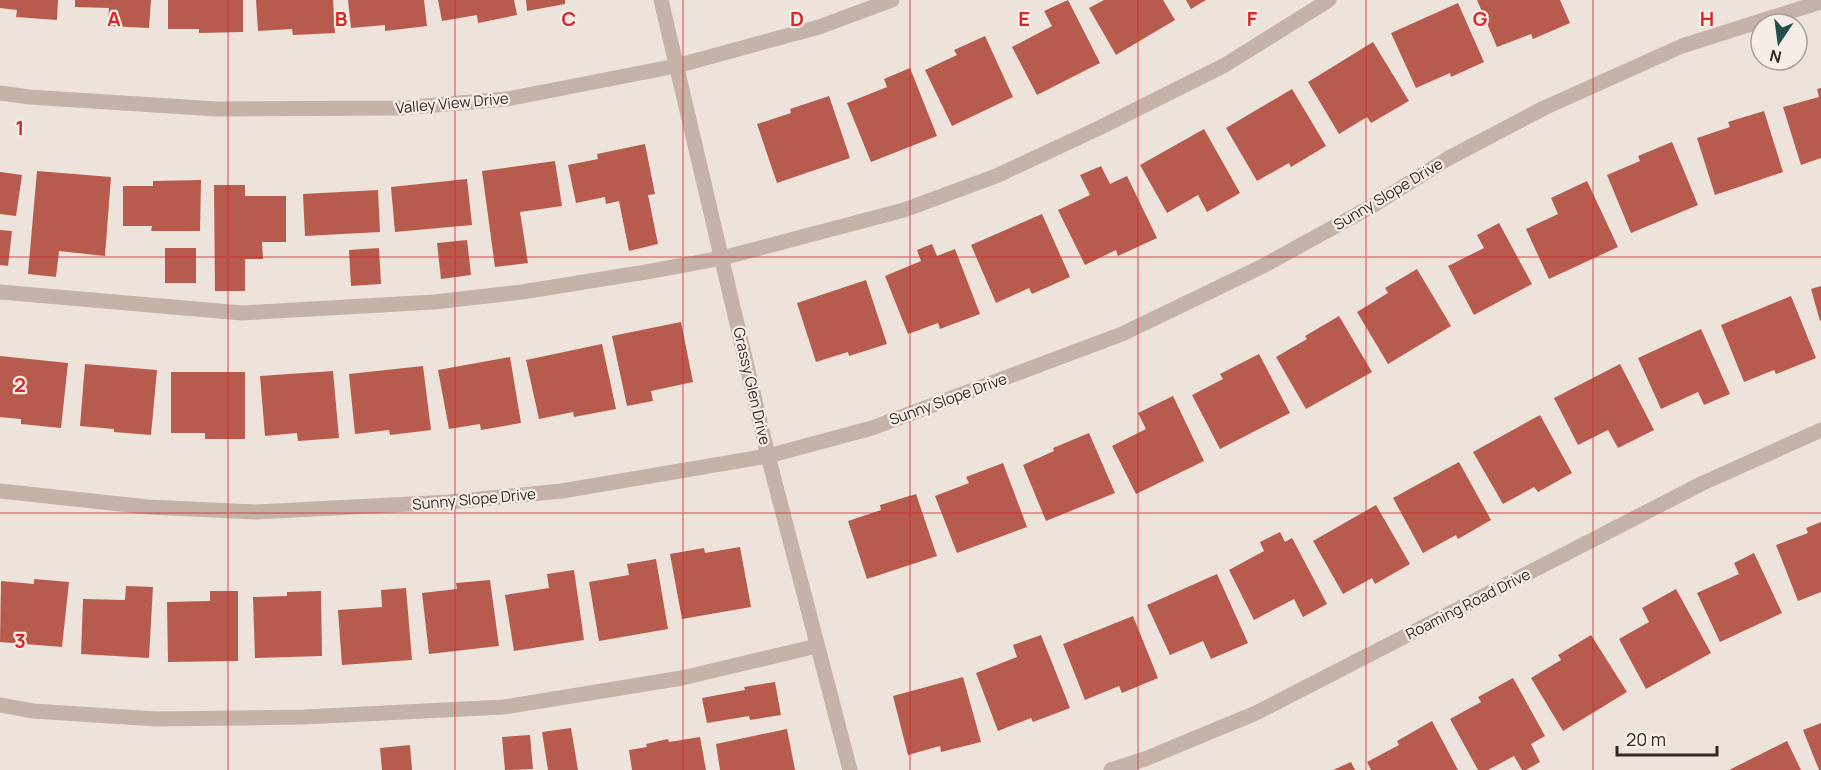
<svg xmlns="http://www.w3.org/2000/svg" width="1821" height="770" font-family="Manrope,sans-serif">
	<style>
		.building { fill: #b85b4f }
		.lines { fill: none; stroke-linecap: round; stroke-linejoin: round }
		.minor { stroke: #c5b2a8; stroke-width: 15 }
		.grid { fill: none; stroke: #d62828; stroke-width: 1.5; stroke-opacity: 0.55 }
		.labels { text-anchor: middle; dominant-baseline: central; stroke-width: 4.5; stroke-linejoin: round; paint-order: stroke }
		.street-label { font-size: 15px; fill: #332a28; stroke: #f7ede7 }
		.grid-label { font-size: 20px; text-anchor: middle; font-weight: bold; fill: #d62828; stroke: #f7ede7; stroke-width: 4.5; stroke-linejoin: round; paint-order: stroke }
	</style>
	<rect width="100%" height="100%" fill="#eee3db"/>
	<!-- building -->
	<g class="building">
		<polygon points="0,0 58,0 57,20 16,17 17,10 0,8"/>
		<polygon points="75,0 151,0 149,28 108,26 109,8 75,7"/>
		<polygon points="168,0 243,0 243,32 199,33 199,29 168,29"/>
		<polygon points="256,0 333,0 335,33 293,35 292,29 258,31"/>
		<polygon points="348,0 424,0 427,26 385,31 385,25 351,28"/>
		<polygon points="438,0 514,0 517,15 478,23 477,15 442,21"/>
		<polygon points="526,0 565,0 565,4 527,11"/>
		<polygon points="1068,0 1100,63 1037,95 1012,47 1052,26 1044,11"/>
		<polygon points="1104,0 1163,0 1175,20 1116,55 1089,8"/>
		<polygon points="1186,0 1206,0 1191,9"/>
		<polygon points="1477,0 1560,0 1570,23 1533,39 1531,34 1497,47"/>
		<polygon points="1458,3 1484,62 1451,77 1450,73 1416,88 1391,33"/>
		<polygon points="985,36 1013,97 952,126 925,70 957,55 954,50"/>
		<polygon points="1373,42 1409,101 1371,123 1367,117 1339,134 1308,82"/>
		<polygon points="910,68 937,136 871,162 847,103 887,87 884,79"/>
		<polygon points="1821,88 1821,158 1801,165 1783,107 1819,97 1817,89"/>
		<polygon points="1292,89 1326,146 1291,167 1289,163 1257,181 1226,128"/>
		<polygon points="829,96 850,158 777,183 757,124 791,113 790,109"/>
		<polygon points="1764,111 1783,172 1715,195 1697,138 1730,127 1728,122"/>
		<polygon points="1204,129 1240,193 1207,212 1198,195 1167,213 1140,165"/>
		<polygon points="1672,142 1698,205 1631,233 1607,175 1640,161 1638,156"/>
		<polygon points="645,144 655,194 648,195 658,244 629,251 619,201 606,204 605,197 576,203 568,165 598,159 597,154"/>
		<polygon points="555,161 562,206 520,212 528,263 495,267 482,171"/>
		<polygon points="1101,166 1110,184 1127,176 1157,238 1118,256 1116,250 1085,265 1058,210 1090,195 1080,175"/>
		<polygon points="37,171 111,177 105,256 59,251 56,277 28,274"/>
		<polygon points="0,172 22,175 16,216 0,214"/>
		<polygon points="467,179 472,225 395,232 391,187"/>
		<polygon points="201,180 200,231 151,231 152,226 123,226 123,186 153,186 153,181"/>
		<polygon points="1587,181 1618,247 1549,279 1526,229 1558,214 1551,198"/>
		<polygon points="214,185 245,185 245,196 286,196 286,242 262,242 263,259 245,259 245,291 215,291"/>
		<polygon points="378,190 380,232 305,236 303,194"/>
		<polygon points="1042,214 1070,277 1032,294 1029,288 996,303 971,245"/>
		<polygon points="1499,223 1532,284 1474,315 1448,266 1484,248 1477,235"/>
		<polygon points="0,230 12,231 8,266 0,265"/>
		<polygon points="467,240 471,275 441,279 437,243"/>
		<polygon points="932,244 937,256 955,249 980,314 940,329 938,323 908,334 885,276 921,261 917,250"/>
		<rect x="165" y="248" width="31" height="35"/>
		<polygon points="379,248 381,284 351,286 349,250"/>
		<polygon points="1417,269 1451,326 1388,364 1357,312 1388,293 1385,288"/>
		<polygon points="866,280 887,344 849,356 848,352 816,362 797,303"/>
		<polygon points="1821,286 1821,321 1820,321 1811,289"/>
		<polygon points="1791,296 1816,358 1776,374 1774,370 1744,382 1721,325"/>
		<polygon points="1339,316 1372,372 1306,409 1276,357 1307,339 1305,336"/>
		<polygon points="681,322 693,382 651,391 653,401 627,406 612,336"/>
		<polygon points="1701,329 1730,394 1704,405 1698,392 1661,409 1638,358"/>
		<polygon points="602,344 616,409 574,417 573,412 539,419 526,360"/>
		<polygon points="1259,354 1290,413 1220,449 1192,395 1223,379 1220,374"/>
		<polygon points="0,356 68,363 61,428 21,424 21,419 0,417"/>
		<polygon points="510,357 521,423 481,430 480,424 449,429 438,370"/>
		<polygon points="85,364 157,370 151,435 114,432 114,429 80,426"/>
		<polygon points="1620,364 1654,430 1618,448 1608,430 1578,445 1554,398"/>
		<polygon points="423,366 431,430 390,435 389,430 355,434 349,374"/>
		<polygon points="333,371 339,438 298,441 297,433 265,436 260,376"/>
		<polygon points="171,372 245,372 245,439 205,439 205,433 171,433"/>
		<polygon points="1173,396 1204,461 1136,494 1112,446 1146,429 1138,413"/>
		<polygon points="1540,415 1572,473 1538,492 1534,487 1503,504 1473,452"/>
		<polygon points="1089,433 1115,493 1046,521 1023,465 1054,451 1053,448"/>
		<polygon points="1459,462 1491,520 1458,539 1456,535 1423,553 1393,498"/>
		<polygon points="1003,463 1027,527 957,553 935,496 969,483 966,477"/>
		<polygon points="916,494 937,556 867,579 848,521 881,510 880,505"/>
		<polygon points="1376,505 1410,564 1375,584 1372,578 1343,594 1313,541"/>
		<polygon points="1821,522 1821,592 1798,601 1776,545 1808,533 1806,528"/>
		<polygon points="1280,532 1285,542 1292,538 1327,604 1303,617 1294,599 1254,620 1229,570 1264,551 1260,542"/>
		<polygon points="740,547 751,607 682,619 670,554 704,548 705,553"/>
		<polygon points="1754,553 1782,613 1720,642 1697,593 1739,574 1734,563"/>
		<polygon points="656,559 668,629 599,641 589,582 629,575 627,564"/>
		<polygon points="574,570 584,640 514,651 505,595 549,588 547,574"/>
		<polygon points="1217,574 1248,643 1211,659 1203,641 1170,655 1147,605"/>
		<polygon points="34,579 69,582 62,647 0,642 1,581 34,584"/>
		<polygon points="490,580 499,646 429,654 422,593 457,589 456,583"/>
		<polygon points="126,586 153,587 149,658 81,654 83,599 125,600"/>
		<polygon points="406,588 412,660 342,665 338,610 382,607 381,590"/>
		<polygon points="1676,589 1711,653 1646,689 1619,639 1649,622 1642,608"/>
		<polygon points="210,591 238,591 238,661 168,662 167,602 210,601"/>
		<polygon points="321,591 322,656 255,658 253,597 287,596 287,592"/>
		<polygon points="1133,616 1158,678 1122,693 1119,686 1085,700 1063,644"/>
		<polygon points="1041,635 1070,708 1033,722 1031,718 998,731 976,673 1017,657 1013,645"/>
		<polygon points="1591,635 1627,692 1563,731 1531,678 1561,660 1558,655"/>
		<polygon points="963,677 981,742 941,752 940,746 908,755 893,696"/>
		<polygon points="1513,678 1545,736 1531,744 1540,762 1526,770 1522,770 1514,756 1488,770 1478,770 1450,719 1481,702 1478,697"/>
		<polygon points="775,682 781,715 750,720 749,716 707,723 702,698 745,690 744,687"/>
		<polygon points="1432,721 1458,770 1371,770 1367,762 1399,745 1397,741"/>
		<polygon points="1821,723 1821,770 1819,770 1803,730"/>
		<polygon points="571,728 578,770 548,770 542,732"/>
		<polygon points="787,729 795,770 720,770 716,744"/>
		<polygon points="530,735 533,769 505,770 502,737"/>
		<polygon points="700,737 706,770 632,770 629,750 647,747 646,744 668,739 669,742"/>
		<polygon points="1787,741 1801,770 1729,770"/>
		<polygon points="410,745 412,770 382,770 380,748"/>
		<polygon points="1351,762 1355,770 1333,770"/>
	</g>
	<g class="lines">
		<!-- minor -->
		<g class="minor">
			<polyline points="661,0 768,456 850,770"/>
			<polyline points="0,93 29,97 217,109 400,108 507,99 676,66 819,27 892,0"/>
			<polyline points="0,292 242,313 434,302 522,292 646,272 722,258 904,210 996,176 1099,128 1225,65 1329,0"/>
			<polyline points="0,491 148,507 256,512 449,502 562,491 768,456 872,428 1122,334 1263,266 1374,205 1447,159 1544,108 1682,46 1821,2"/>
			<polyline points="0,705 33,711 156,719 304,717 504,707 682,678 817,646"/>
			<polyline points="1111,770 1145,759 1256,713 1703,483 1821,430"/>
		</g>
	</g>
	<!-- grid -->
	<path class="grid" d="M228,0V770M455,0V770M683,0V770M910,0V770M1138,0V770M1366,0V770M1593,0V770M0,257H1821M0,513H1821"/>
	<g class="labels">
		<!-- street labels -->
		<g class="street-label">
			<text transform="translate(452 103) rotate(-5)">Valley View Drive</text>
			<text transform="translate(1388 194) rotate(-31)">Sunny Slope Drive</text>
			<text transform="translate(752 386) rotate(77)">Grassy Glen Drive</text>
			<text transform="translate(948 399) rotate(-20)">Sunny Slope Drive</text>
			<text transform="translate(474 499) rotate(-5)">Sunny Slope Drive</text>
			<text transform="translate(1468 604) rotate(-27)">Roaming Road Drive</text>
		</g>
	</g>
	<g class="grid-label">
		<text x="114" y="26">A</text>
		<text x="341" y="26">B</text>
		<text x="569" y="26">C</text>
		<text x="797" y="26">D</text>
		<text x="1024" y="26">E</text>
		<text x="1252" y="26">F</text>
		<text x="1480" y="26">G</text>
		<text x="1707" y="26">H</text>
		<text x="20" y="135">1</text>
		<text x="20" y="392">2</text>
		<text x="20" y="648">3</text>
	</g>
	<!-- north arrow -->
	<g transform="translate(1779 42) rotate(193)"><circle r="28" fill="#f7ede7" stroke="#a99f9b" stroke-width="1.5"/>
	<path d="M0-4.5L10 22L0 15L-10 22Z" fill="#224f4d"/>
	<text y="-9" font-size="16" font-weight="bold" text-anchor="middle" fill="#332a28">N</text>
	</g>
	<!-- scale -->
	<path d="M1617 746v9h100v-9" fill="none" stroke="#332a28" stroke-width="3"/>
	<text x="1626" y="746" font-size="18" fill="#332a28" stroke="#f7ede7" stroke-width="4.5" paint-order="stroke">20 m</text>
</svg>
